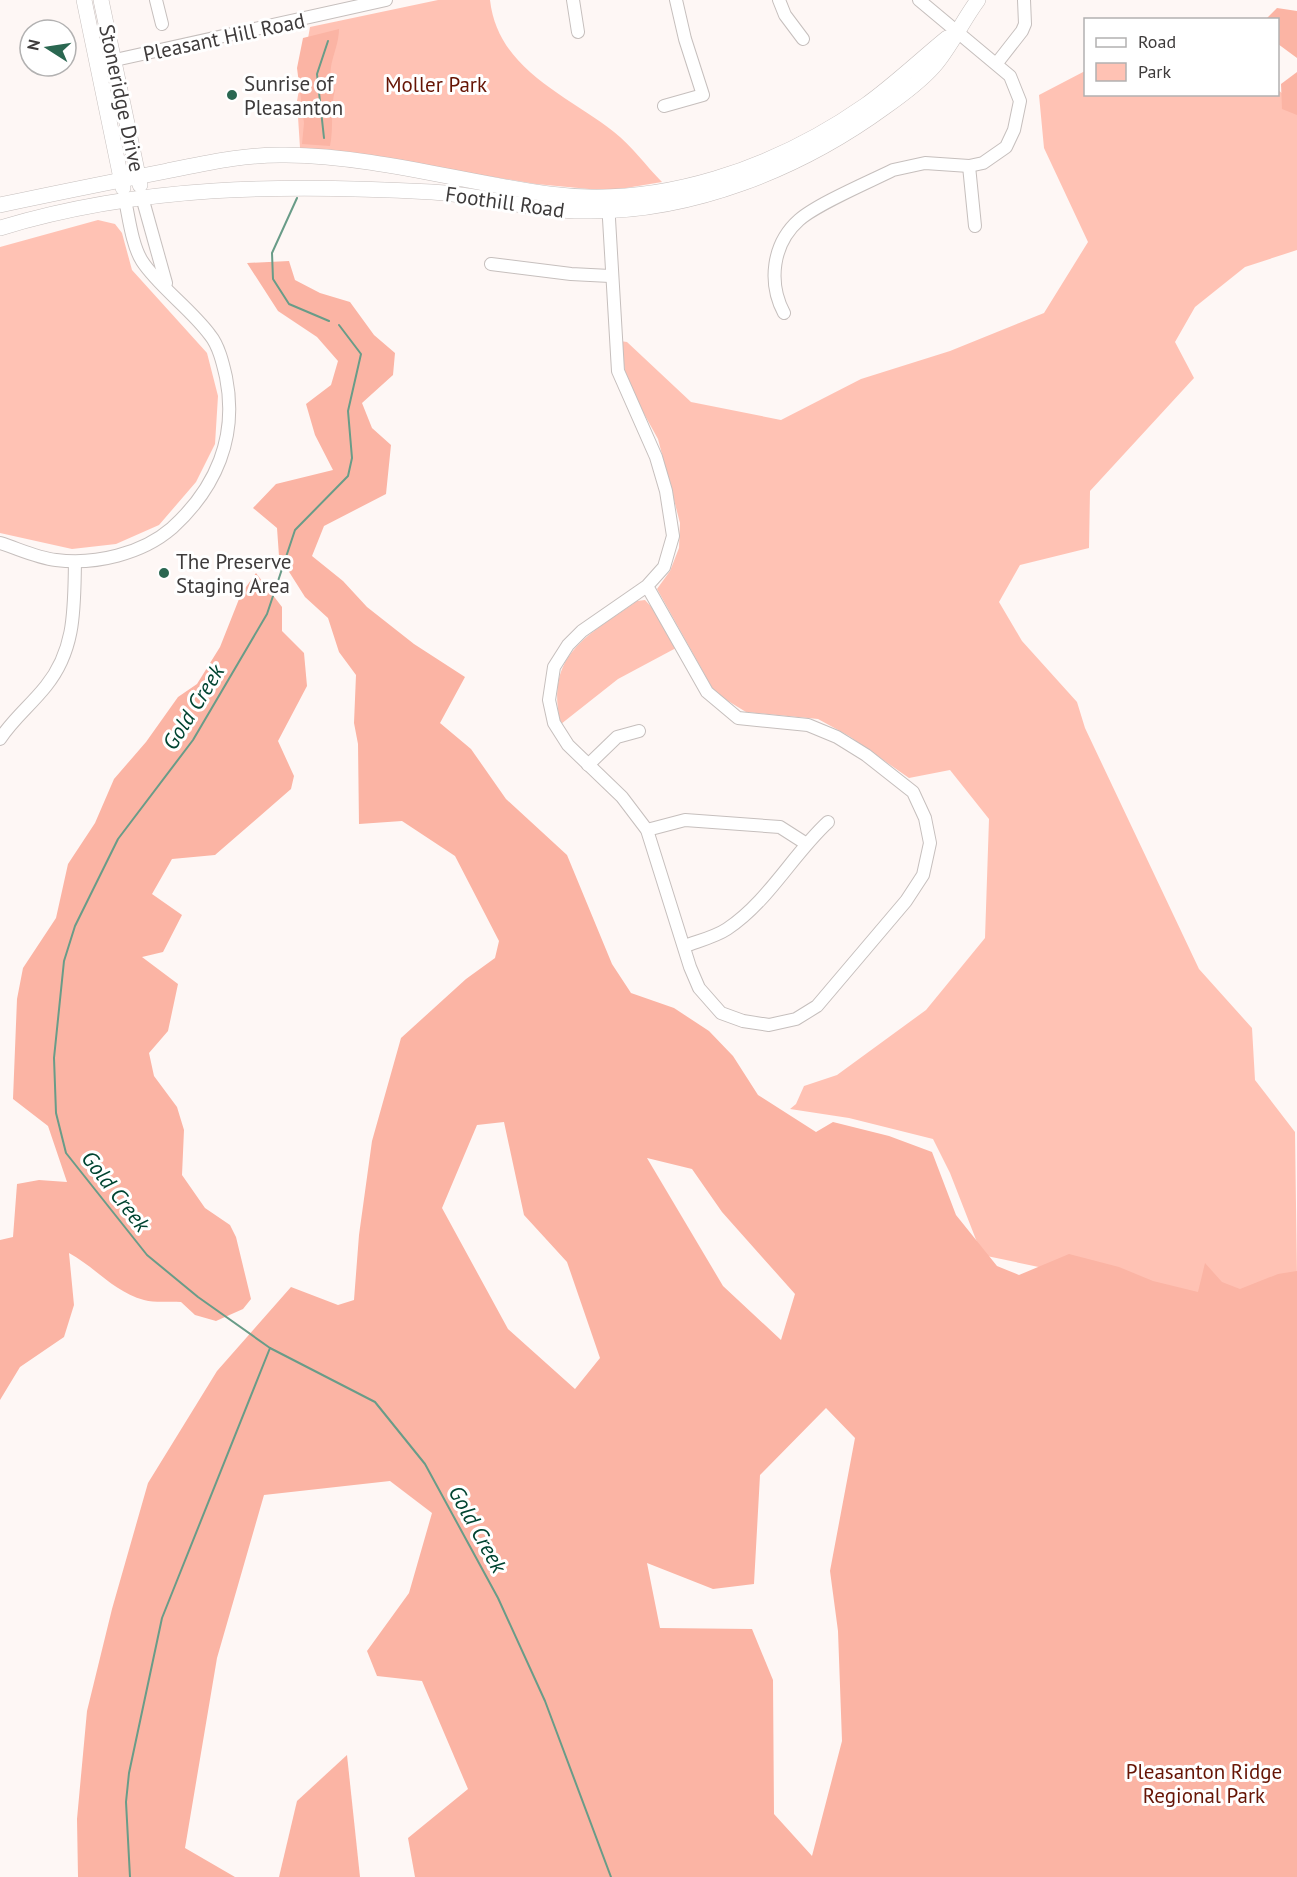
<svg xmlns="http://www.w3.org/2000/svg" width="1297" height="1877" font-family="'PT Sans',sans-serif">
	<style>
		.green { fill: #ffc2b4 }
		.forest { fill: #fbb4a4; fill-rule: evenodd }
		.lines { fill: none; stroke-linecap: round; stroke-linejoin: round }
		.stream { stroke: #699c88; stroke-width: 2 }
		.minor-casing { stroke: #c6bfbd; stroke-width: 14 }
		.major-casing { stroke: #c6bfbd; stroke-width: 16 }
		.minor { stroke: #fff; stroke-width: 12 }
		.major { stroke: #fff; stroke-width: 15 }
		.poi-dot { fill: #2a6751; stroke: #fff; stroke-width: 2 }
		.labels { text-anchor: middle; dominant-baseline: central; stroke-width: 6; stroke-linejoin: round; paint-order: stroke }
		.street-label { font-size: 21px; fill: #3e3b3b; stroke: #fff }
		.poi-label { font-size: 21px; fill: #3e3b3b; stroke: #fff; text-anchor: start }
		.park-label { font-size: 21px; fill: #661505; stroke: #fff }
		.water-label { font-size: 22px; font-style: italic; fill: #004431; stroke: #fff }
	</style>
	<rect width="100%" height="100%" fill="#fef7f5"/>
	<!-- green -->
	<g class="green">
		<path d="M438,0H490C498,70 566,94 614,132C632,146 646,166 662,182L614,190L589,189L536,184L332,150L300,148L297,101L310,27Z"/>
		<polygon points="1085,71 1086,94 1278,94 1278,90 1297,105 1297,250 1245,267 1195,307 1175,342 1194,378 1090,491 1089,548 1020,565 999,602 1022,641 1077,702 1085,728 1199,969 1252,1028 1255,1080 1295,1132 1297,1277 1205,1314 1105,1281 982,1255 950,1173 933,1139 849,1118 790,1109 796,1104 804,1086 837,1075 926,1010 985,938 989,819 950,770 909,778 849,736 818,719 746,712 715,693 657,589 670,571 679,548 680,523 658,439 627,383 620,341 627,342 691,402 781,420 861,379 950,351 1044,313 1088,242 1044,148 1039,95"/>
		<polygon points="98,220 115,224 122,233 132,270 207,353 218,396 215,444 196,482 159,525 116,544 72,549 0,533 0,247"/>
		<path d="M645,600L657,613L676,648L618,679L561,724C544,654 588,636 637,601Z"/>
	</g>
	<!-- forest -->
	<g class="forest">
		<polygon points="1277,8 1297,11 1297,58 1278,44 1278,20 1266,19"/>
		<path d="M339,29C339,51 323,69 335,90C330,109 334,127 330,146L302,144L304,123L297,68L303,38Z"/>
		<polygon points="1297,72 1297,115 1282,109 1281,84"/>
		<path d="M289,261L295,280L320,293L350,302L374,335L395,353L393,375L362,403L372,428L391,445L386,494L324,526L312,556L343,581L367,607L414,644L465,677L440,723L471,749L506,799L567,855L612,964L631,993L674,1008L709,1031L733,1056L758,1095L816,1132L833,1122L889,1136L932,1152L956,1215L997,1266L1019,1275L1069,1254L1119,1267L1153,1281L1198,1292L1205,1263L1222,1282L1240,1289L1278,1274L1297,1271V1877H415L408,1838L468,1789L422,1681L377,1676L367,1651L409,1593L432,1513L390,1481L264,1495L217,1658L185,1848L235,1877H78L77,1819L87,1711L112,1609L148,1483L217,1371L291,1287L338,1305L354,1300L359,1235L372,1141L401,1038L466,979L495,958L499,941L455,856L402,821L359,824L358,744L354,723L356,675L339,652L328,618L305,597L279,556L277,528L253,508L276,484L333,470L315,435L306,404L331,385L338,361L317,337L278,311L247,263ZM504,1122L524,1215L567,1262L600,1358L575,1389L508,1329L442,1208L477,1125ZM647,1158L692,1169L722,1212L795,1294L781,1340L723,1286ZM826,1408L855,1438L830,1571L838,1631L842,1741L812,1856L774,1814L773,1680L752,1629L660,1628L647,1563L713,1589L754,1584L760,1475Z"/>
		<path d="M256,573L282,607V631L304,653L307,686L278,741L294,776L291,789L215,855L172,859L152,894L182,915L163,952L142,957L178,984L168,1031L149,1053L154,1076L177,1107L184,1130L182,1175L205,1208L230,1225L236,1237L251,1299L243,1309L216,1321L195,1315L181,1302C169,1301 155,1303 144,1300C114,1292 95,1267 69,1253L74,1305L64,1337L20,1367L0,1400V1240L13,1237L17,1184L39,1180L67,1182L48,1126L13,1099L17,999L23,968L56,918L68,864L95,823L114,779L146,742L178,697L197,684L220,647L241,594Z"/>
		<polygon points="347,1755 360,1877 279,1877 297,1801"/>
	</g>
	<g class="lines">
		<!-- stream -->
		<g class="stream">
			<polyline points="324,138 317,74 328,41"/>
			<polyline points="297,198 272,253 273,279 289,304 329,321"/>
			<polyline points="339,325 361,354 348,411 352,458 348,476 295,530 267,614 193,740 118,839 75,926 64,961 54,1058 56,1113 66,1153 147,1255 198,1297 270,1348 375,1402 425,1464 498,1598 545,1701 611,1877"/>
			<polyline points="130,1877 126,1802 129,1773 162,1618 270,1348"/>
		</g>
		<defs>
			<g id="minor">
				<polyline points="156,0 162,24"/>
				<polyline points="573,0 578,32"/>
				<polyline points="779,0 785,15 803,39"/>
				<polyline points="997,63 1022,31 1025,24 1024,0"/>
				<polyline points="97,64 386,0"/>
				<polyline points="664,106 703,95 685,39 676,0"/>
				<polyline points="969,166 975,226"/>
				<polyline points="142,197 166,283"/>
				<polyline points="608,202 618,371 656,457 666,491 673,536 664,567 647,586 582,631 568,645 554,667 549,700 554,723 568,745 622,797 647,830 690,967 699,988 721,1013 743,1021 769,1025 796,1019 817,1006 906,901 923,875 930,843 925,818 913,792 866,755 837,737 808,725 738,718 707,692 647,586"/>
				<polyline points="491,264 571,274 610,276"/>
				<path d="M784,313C768,283 772,244 799,220C817,204 869,182 893,170L925,163L969,166L983,163L1006,147L1014,130L1020,101L1010,76L919,0"/>
				<path d="M0,543C19,549 37,558 56,560C95,565 142,554 172,528C216,488 238,437 226,377C223,364 219,346 210,335C191,309 158,286 142,261C132,245 129,218 125,200"/>
				<path d="M0,739C13,719 31,705 46,686C76,649 74,607 75,562"/>
				<polyline points="588,765 617,737 639,731"/>
				<polyline points="647,830 685,820 780,827 805,843"/>
				<path d="M685,946C698,941 715,937 727,929C768,902 793,854 828,822"/>
			</g>
			<g id="major">
				<polyline points="84,0 123,188"/>
				<polyline points="101,0 140,185"/>
				<path d="M0,205C56,193 111,182 167,171C207,163 246,154 286,155C375,156 461,182 549,194C660,209 776,168 866,105C894,85 920,60 947,38"/>
				<path d="M0,228C141,185 285,184 432,192C483,195 533,211 584,211C691,213 800,169 885,107C902,95 920,82 934,66C950,48 963,20 978,0"/>
			</g>
		</defs>
		<!-- minor casing -->
		<use href="#minor" class="minor-casing"/>
		<!-- major casing -->
		<use href="#major" class="major-casing"/>
		<!-- minor -->
		<use href="#minor" class="minor"/>
		<!-- major -->
		<use href="#major" class="major"/>
	</g>
	<!-- markers -->
	<g class="poi-dot">
		<circle cx="232" cy="95" r="6"/>
		<circle cx="164" cy="573" r="6"/>
	</g>
	<g class="labels">
		<!-- street labels -->
		<g class="street-label">
			<text transform="translate(224 37) rotate(-12)">Pleasant Hill Road</text>
			<text transform="translate(122 98) rotate(78)">Stoneridge Drive</text>
			<text transform="translate(505 202) rotate(8)">Foothill Road</text>
		</g>
		<!-- poi labels -->
		<g class="poi-label">
			<text x="244" y="83">Sunrise of<tspan x="244" dy="24">Pleasanton</tspan></text>
			<text x="176" y="561">The Preserve<tspan x="176" dy="24">Staging Area</tspan></text>
		</g>
		<!-- park labels -->
		<g class="park-label">
			<text x="436" y="84">Moller Park</text>
			<text x="1204" y="1771">Pleasanton Ridge<tspan x="1204" dy="24">Regional Park</tspan></text>
		</g>
		<!-- water labels -->
		<g class="water-label">
			<text transform="translate(193 707) rotate(-58)">Gold Creek</text>
			<text transform="translate(116 1191) rotate(52)">Gold Creek</text>
			<text transform="translate(478 1529) rotate(61)">Gold Creek</text>
		</g>
	</g>
	<!-- legend -->
	<rect x="1084" y="18" width="195" height="78" fill="#ffffff" stroke="#b2b1b1" stroke-width="1.5"/>
	<rect x="1096" y="38" width="30" height="9" fill="#ffffff" stroke="#b2b1b1" stroke-width="1.5"/>
	<text x="1138" y="48" font-size="18" fill="#3e3b3b">Road</text>
	<rect x="1096" y="63" width="30" height="18" fill="#ffc2b4" stroke="#b2b1b1" stroke-width="1.5"/>
	<text x="1138" y="78" font-size="18" fill="#3e3b3b">Park</text>
	<!-- north arrow -->
	<g transform="translate(48 48) rotate(282)"><circle r="28" fill="#ffffff" stroke="#b2b1b1" stroke-width="1.5"/>
	<path d="M0-4.5L10 22L0 15L-10 22Z" fill="#2a6751"/>
	<text y="-9" font-size="16" font-weight="bold" text-anchor="middle" fill="#3e3b3b">N</text>
	</g>
</svg>
